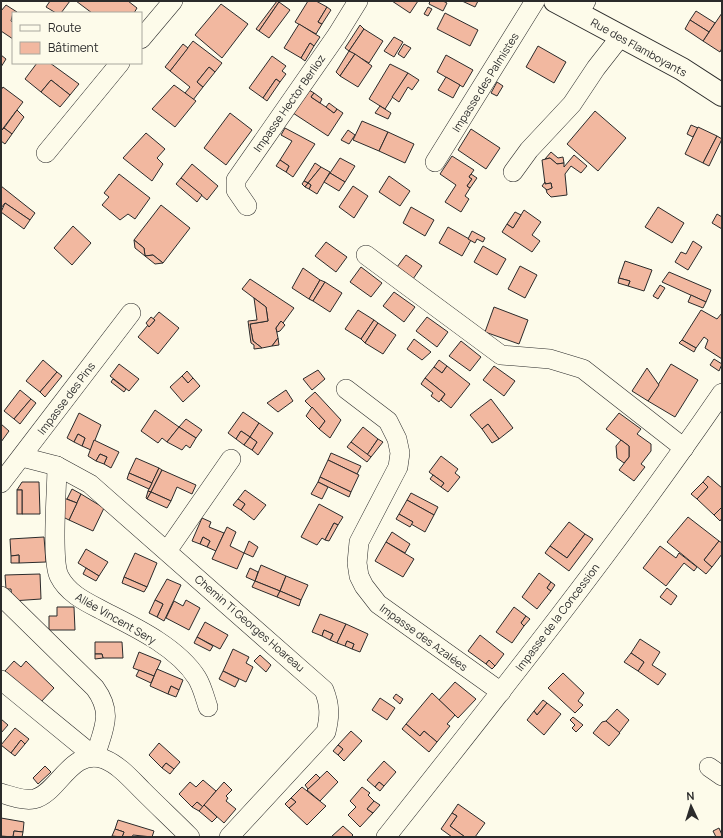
<svg xmlns="http://www.w3.org/2000/svg" width="723" height="838" font-family="Manrope,sans-serif">
	<style>
		.building { fill: #f2b8a0; stroke: #2b2b2b }
		.lines { fill: none; stroke-linecap: round; stroke-linejoin: round }
		.minor-casing { stroke: #2b2b2b; stroke-width: 20 }
		.major-casing { stroke: #2b2b2b; stroke-width: 24 }
		.minor { stroke: #fdfbea; stroke-width: 19 }
		.major { stroke: #fdfbea; stroke-width: 22 }
		.labels { text-anchor: middle; dominant-baseline: central; stroke-width: 3; stroke-linejoin: round; paint-order: stroke }
		.street-label { font-size: 11px; fill: #2b2b2b; stroke: #fdfbea }
	</style>
	<rect width="100%" height="100%" fill="#fdfbea"/>
	<!-- building -->
	<g class="building">
		<polygon points="50,1 70,1 61,13 56,13 46,7"/>
		<polygon points="76,1 128,1 137,8 134,13 92,13"/>
		<polygon points="277,1 279,2 259,31 256,29"/>
		<polygon points="308,1 316,1 327,7 318,22 322,24 316,34 295,22"/>
		<polygon points="392,1 418,1 410,13"/>
		<polygon points="430,1 443,1 447,3 443,11 429,4"/>
		<polygon points="462,1 478,1 475,7"/>
		<polygon points="279,2 290,10 269,38 259,31"/>
		<polygon points="221,4 248,24 222,58 195,35"/>
		<polygon points="6,5 17,12 13,13 11,21 13,23 13,39 1,31 1,11"/>
		<polygon points="327,7 331,10 322,24 318,22"/>
		<polygon points="428,7 432,9 428,16 424,14"/>
		<polygon points="696,11 715,23 709,32 690,20"/>
		<polygon points="445,13 478,30 470,46 437,29"/>
		<polygon points="722,13 722,48 720,52 703,41"/>
		<polygon points="690,20 709,32 703,41 685,29"/>
		<polygon points="299,24 320,37 314,46 310,43 301,58 284,48"/>
		<polygon points="360,25 364,29 349,51 345,48"/>
		<polygon points="364,29 383,41 369,63 349,51"/>
		<polygon points="394,37 403,42 394,57 384,51"/>
		<polygon points="193,41 222,63 215,72 209,67 197,82 203,87 193,100 185,93 190,87 170,71"/>
		<polygon points="310,43 314,46 305,61 301,58"/>
		<polygon points="183,44 188,48 170,71 165,67"/>
		<polygon points="404,44 411,48 404,58 398,54"/>
		<polygon points="538,46 566,62 554,83 526,67"/>
		<polygon points="349,51 355,54 340,76 336,72"/>
		<polygon points="355,54 372,66 358,87 340,76"/>
		<polygon points="1,55 6,59 1,67"/>
		<polygon points="446,55 473,70 463,87 437,72"/>
		<polygon points="272,56 286,66 282,71 286,74 280,82 276,79 263,98 249,88"/>
		<polygon points="37,63 50,63 79,84 70,95 51,80 41,92 25,79"/>
		<polygon points="390,64 408,73 385,109 369,99"/>
		<polygon points="209,67 215,72 203,87 197,82"/>
		<polygon points="408,73 419,80 412,90 408,87 399,102 392,97"/>
		<polygon points="446,77 460,85 453,98 438,90"/>
		<polygon points="276,79 280,82 267,101 263,98"/>
		<polygon points="51,80 70,95 60,107 41,92"/>
		<polygon points="497,82 503,86 497,96 491,93"/>
		<polygon points="174,85 196,101 175,127 152,109"/>
		<polygon points="3,87 23,102 1,131 1,90"/>
		<polygon points="309,90 314,93 311,97 326,107 334,113 337,109 343,113 328,136 293,113"/>
		<polygon points="314,93 322,99 320,103 311,97"/>
		<polygon points="329,103 337,109 334,113 326,107"/>
		<polygon points="380,106 391,113 388,119 375,113"/>
		<polygon points="17,110 24,117 12,134 4,128"/>
		<polygon points="595,111 626,138 598,171 567,144"/>
		<polygon points="230,113 252,130 226,165 204,148"/>
		<polygon points="362,121 388,132 379,151 353,140"/>
		<polygon points="691,125 698,128 693,137 687,134"/>
		<polygon points="698,127 717,136 703,163 685,154"/>
		<polygon points="4,128 12,134 5,144 1,141 1,131"/>
		<polygon points="285,128 315,144 293,177 286,172 289,166 280,160 292,141 281,135"/>
		<polygon points="471,129 500,148 486,169 458,150"/>
		<polygon points="348,130 355,135 349,144 341,140"/>
		<polygon points="388,132 414,144 405,163 379,151"/>
		<polygon points="146,133 165,149 157,158 163,164 152,181 123,158"/>
		<polygon points="717,136 722,139 709,166 703,163"/>
		<polygon points="551,152 558,158 563,157 564,163 557,164 550,158 545,159"/>
		<polygon points="574,155 587,166 581,173 571,166 565,174 567,195 551,197 547,193 546,189 552,188 551,183 545,184 542,160 550,158 557,164 564,163 564,167"/>
		<polygon points="452,156 474,170 469,177 472,179 467,186 470,188 465,196 469,199 461,212 445,202 456,185 440,174"/>
		<polygon points="340,158 355,166 345,182 330,173"/>
		<polygon points="280,160 289,166 286,172 276,166"/>
		<polygon points="315,163 321,167 308,183 304,181"/>
		<polygon points="192,164 218,186 207,200 181,178"/>
		<polygon points="321,167 330,172 317,194 309,189 311,185 308,183"/>
		<polygon points="330,173 345,182 339,191 324,182"/>
		<polygon points="119,174 150,198 135,219 128,214 120,220 102,205 109,197 104,193"/>
		<polygon points="471,174 477,178 470,188 467,186 472,179 469,177"/>
		<polygon points="389,176 410,191 400,206 379,192"/>
		<polygon points="181,178 202,195 197,202 176,184"/>
		<polygon points="304,181 308,183 305,187 302,184"/>
		<polygon points="545,182 545,184 551,183 552,188 547,190 542,186"/>
		<polygon points="308,183 311,185 309,189 305,187"/>
		<polygon points="1,186 35,213 30,220 5,203 1,208"/>
		<polygon points="353,186 368,196 354,218 339,207"/>
		<polygon points="5,203 30,220 24,229 1,212"/>
		<polygon points="161,205 190,228 163,263 153,255 145,256 144,248 134,240"/>
		<polygon points="411,207 434,220 425,236 403,223"/>
		<polygon points="658,207 684,223 672,243 645,227"/>
		<polygon points="524,210 541,222 532,235 540,241 532,252 502,232 507,224 513,228"/>
		<polygon points="515,212 521,215 513,228 507,224"/>
		<polygon points="717,214 722,217 722,229 712,223"/>
		<polygon points="73,226 91,243 72,265 54,248"/>
		<polygon points="448,227 471,240 462,256 439,243"/>
		<polygon points="472,231 485,238 483,242 477,239 475,243 468,239"/>
		<polygon points="134,240 144,248 145,256 135,248"/>
		<polygon points="693,241 702,247 688,270 675,262 681,252 686,254"/>
		<polygon points="326,242 347,257 336,272 315,256"/>
		<polygon points="483,246 506,259 497,275 474,262"/>
		<polygon points="153,255 163,263 155,264 145,256"/>
		<polygon points="406,255 422,266 413,279 397,267"/>
		<polygon points="625,261 652,270 644,291 628,286 630,281 619,278"/>
		<polygon points="520,266 537,275 525,298 508,289"/>
		<polygon points="361,267 382,283 371,297 350,282"/>
		<polygon points="303,268 320,280 309,299 292,288"/>
		<polygon points="669,272 711,290 706,302 662,282"/>
		<polygon points="619,278 630,281 628,286 618,283"/>
		<polygon points="250,279 294,308 283,323 281,321 276,328 278,338 272,346 262,348 253,341 250,324 268,321 266,307 242,289"/>
		<polygon points="320,280 325,282 313,301 309,299"/>
		<polygon points="325,282 342,293 330,312 313,301"/>
		<polygon points="660,285 665,288 658,299 653,296"/>
		<polygon points="394,292 415,307 404,322 383,306"/>
		<polygon points="691,295 706,302 703,308 688,302"/>
		<polygon points="254,298 266,307 268,321 250,324 253,341 262,348 254,349 254,345 251,343 248,321 257,320"/>
		<polygon points="494,307 528,320 519,344 485,332"/>
		<polygon points="358,310 374,320 361,339 345,329"/>
		<polygon points="701,310 717,319 722,313 722,359 705,348 708,340 704,337 696,348 682,340"/>
		<polygon points="159,312 179,328 158,354 138,337 148,325 149,327 155,320 153,319"/>
		<polygon points="151,317 155,320 149,327 146,323"/>
		<polygon points="427,317 448,332 437,347 416,331"/>
		<polygon points="374,320 378,323 365,343 361,339"/>
		<polygon points="281,321 285,325 280,331 277,332 276,328"/>
		<polygon points="378,323 396,335 383,354 365,343"/>
		<polygon points="278,338 279,345 272,346"/>
		<polygon points="414,339 431,352 422,360 407,349"/>
		<polygon points="682,340 696,348 694,352 679,343"/>
		<polygon points="461,341 481,357 470,371 449,356"/>
		<polygon points="714,359 722,364 719,371 710,365"/>
		<polygon points="43,360 57,372 40,392 26,381"/>
		<polygon points="439,360 447,366 442,373 434,367"/>
		<polygon points="119,364 139,379 129,391 110,376"/>
		<polygon points="671,364 698,380 675,417 648,401"/>
		<polygon points="447,366 470,384 451,408 441,400 445,394 425,378 434,367 442,373"/>
		<polygon points="494,366 515,381 504,396 483,380"/>
		<polygon points="647,368 659,385 648,401 632,391"/>
		<polygon points="318,370 325,379 312,390 303,379"/>
		<polygon points="187,371 193,378 188,383 182,376"/>
		<polygon points="57,372 62,376 45,397 40,392"/>
		<polygon points="182,376 188,383 193,378 200,386 183,402 170,387"/>
		<polygon points="425,378 445,394 439,402 431,396 433,393 421,384"/>
		<polygon points="113,379 126,389 124,392 111,382"/>
		<polygon points="20,390 31,399 14,419 4,411"/>
		<polygon points="286,390 293,401 278,412 267,403"/>
		<polygon points="315,392 341,420 330,438 319,429 325,421 305,401"/>
		<polygon points="31,399 36,403 20,424 14,419"/>
		<polygon points="491,399 513,428 499,439 488,424 482,429 470,415"/>
		<polygon points="312,407 325,421 319,429 306,416"/>
		<polygon points="155,410 179,427 167,442 162,438 158,443 141,431"/>
		<polygon points="243,412 259,423 250,437 241,431 236,439 228,433"/>
		<polygon points="79,413 101,425 91,450 82,446 85,438 78,434 74,442 67,438"/>
		<polygon points="619,413 641,429 637,434 651,444 651,451 641,464 645,467 634,481 619,470 629,457 629,446 606,429"/>
		<polygon points="186,419 202,430 196,438 179,427"/>
		<polygon points="259,423 273,433 258,455 252,450 257,442 250,437"/>
		<polygon points="1,424 9,431 1,442"/>
		<polygon points="488,424 499,439 492,443 482,429"/>
		<polygon points="179,427 196,438 190,448 186,445 182,450 167,442"/>
		<polygon points="363,427 378,439 367,455 351,442"/>
		<polygon points="241,431 250,437 244,445 236,439"/>
		<polygon points="78,434 85,438 82,446 74,442"/>
		<polygon points="250,437 257,442 252,450 244,445"/>
		<polygon points="378,439 383,442 371,457 367,455"/>
		<polygon points="94,440 119,452 111,468 104,464 107,457 100,454 96,461 88,456"/>
		<polygon points="621,440 629,446 629,457 624,463 617,458 616,446"/>
		<polygon points="351,442 371,457 367,462 347,447"/>
		<polygon points="331,453 361,466 357,474 328,460"/>
		<polygon points="100,454 107,457 104,464 96,461"/>
		<polygon points="441,456 458,469 455,473 460,477 448,492 441,487 444,483 429,472"/>
		<polygon points="136,458 159,468 152,483 129,473"/>
		<polygon points="328,460 359,475 351,492 320,477"/>
		<polygon points="159,468 162,470 151,492 148,491"/>
		<polygon points="162,470 196,485 192,494 177,487 171,501 151,492"/>
		<polygon points="129,473 152,483 149,489 127,479"/>
		<polygon points="433,475 444,483 441,487 430,479"/>
		<polygon points="708,476 722,488 722,507 714,515 697,499 708,487 703,482"/>
		<polygon points="320,477 351,492 349,497 318,482"/>
		<polygon points="22,482 39,482 40,514 22,514 22,490 17,490"/>
		<polygon points="318,482 328,487 322,499 311,494"/>
		<polygon points="703,482 708,487 697,499 691,494"/>
		<polygon points="72,489 81,494 77,503 67,499"/>
		<rect x="17" y="490" width="5" height="24"/>
		<polygon points="245,490 266,505 254,520 241,510 245,504 238,499"/>
		<polygon points="148,491 151,492 147,499 146,498"/>
		<polygon points="151,492 171,501 167,508 147,499"/>
		<polygon points="411,493 438,507 434,515 407,500"/>
		<polygon points="81,494 104,508 93,531 69,520"/>
		<polygon points="61,497 77,503 69,520 61,516"/>
		<polygon points="238,499 245,504 241,510 233,505"/>
		<polygon points="407,500 434,515 425,532 411,524 413,522 399,514"/>
		<polygon points="319,504 343,517 338,525 334,523 325,540 322,538 317,545 301,537"/>
		<polygon points="722,507 722,518 720,521 714,515"/>
		<polygon points="399,514 413,522 410,527 396,519"/>
		<polygon points="688,517 719,541 704,560 712,567 706,574 667,542"/>
		<polygon points="202,518 211,522 209,527 224,533 216,551 207,547 210,541 203,537 200,544 192,541"/>
		<polygon points="569,522 585,534 567,558 550,546"/>
		<polygon points="334,523 338,525 329,541 325,540"/>
		<polygon points="227,527 236,532 230,546 244,553 237,569 212,559"/>
		<polygon points="392,532 410,544 405,553 386,542"/>
		<polygon points="585,534 593,539 569,571 545,553 550,546 567,558"/>
		<polygon points="44,537 46,562 19,563 19,555 11,556 10,539"/>
		<polygon points="203,537 210,541 207,547 200,544"/>
		<polygon points="249,541 258,547 253,557 244,553"/>
		<polygon points="719,541 722,543 722,554 712,567 704,560"/>
		<polygon points="386,542 414,559 403,577 375,561"/>
		<polygon points="660,546 676,558 679,553 697,567 694,571 684,563 666,586 643,568"/>
		<polygon points="86,549 108,562 99,576 78,563"/>
		<polygon points="135,553 157,563 147,587 124,577"/>
		<polygon points="19,555 19,563 11,563 11,556"/>
		<polygon points="261,565 286,576 280,591 255,581"/>
		<polygon points="86,568 99,576 96,581 83,574"/>
		<polygon points="250,568 258,572 255,581 246,577"/>
		<polygon points="539,573 551,582 547,588 551,591 537,609 522,597"/>
		<polygon points="40,574 41,599 12,601 11,589 6,589 5,575"/>
		<polygon points="286,576 308,585 301,600 280,591"/>
		<polygon points="124,577 147,587 144,592 122,583"/>
		<polygon points="167,579 181,585 164,621 157,617 163,604 155,600"/>
		<polygon points="255,581 280,591 277,597 252,587"/>
		<polygon points="551,582 555,585 551,591 547,588"/>
		<polygon points="667,588 677,596 671,605 660,597"/>
		<polygon points="280,591 301,600 299,606 277,597"/>
		<polygon points="155,600 163,604 157,617 149,613"/>
		<polygon points="186,600 200,608 189,630 166,618 174,601 183,606"/>
		<polygon points="57,607 74,607 75,630 49,630 49,616 57,616"/>
		<polygon points="514,607 526,616 521,623 524,626 512,643 496,632"/>
		<polygon points="320,614 346,624 337,643 330,640 333,634 324,630 322,636 312,632"/>
		<polygon points="526,616 530,619 524,626 521,623"/>
		<polygon points="205,622 228,635 220,649 197,637"/>
		<polygon points="346,624 368,634 360,652 352,649 354,644 347,641 345,646 337,643"/>
		<polygon points="324,630 333,634 330,640 322,636"/>
		<polygon points="480,635 504,654 495,666 489,660 486,664 468,651"/>
		<polygon points="197,637 213,646 210,651 194,643"/>
		<polygon points="640,639 660,652 652,665 666,674 658,685 638,671 644,662 631,653"/>
		<polygon points="347,641 354,644 352,649 345,646"/>
		<polygon points="95,642 122,642 123,658 103,658 102,654 95,654"/>
		<polygon points="233,649 249,657 246,663 253,667 246,682 223,671"/>
		<polygon points="139,652 161,661 154,676 133,668"/>
		<polygon points="631,653 644,662 638,671 624,662"/>
		<polygon points="95,654 102,654 103,658 95,659"/>
		<polygon points="260,655 271,665 266,672 254,661"/>
		<polygon points="489,660 495,666 492,669 486,664"/>
		<polygon points="14,661 21,667 26,661 54,688 40,703 5,671"/>
		<polygon points="157,669 183,680 179,690 171,686 168,694 150,686"/>
		<polygon points="139,670 154,676 151,683 136,676"/>
		<polygon points="223,671 239,679 235,687 219,679"/>
		<polygon points="563,673 584,693 578,701 583,705 575,713 548,688"/>
		<polygon points="455,682 476,699 458,718 439,700"/>
		<polygon points="171,686 179,690 176,697 168,694"/>
		<polygon points="432,693 455,715 447,724 450,726 437,742 424,731 420,736 406,724"/>
		<polygon points="396,694 403,699 400,704 393,698"/>
		<polygon points="380,698 395,708 387,720 372,710"/>
		<polygon points="543,700 547,703 537,715 534,711"/>
		<polygon points="547,703 561,714 544,735 527,720 534,711 537,715"/>
		<polygon points="617,709 629,720 619,733 606,721"/>
		<polygon points="573,717 583,725 576,732 572,728 575,725 570,720"/>
		<polygon points="1,719 8,725 1,733"/>
		<polygon points="606,721 620,733 609,746 593,733 602,722"/>
		<polygon points="406,724 420,736 424,731 437,742 429,752 402,729"/>
		<polygon points="15,728 29,739 25,744 21,740 11,753 1,745"/>
		<polygon points="351,731 362,741 344,761 338,755 343,749 338,745"/>
		<polygon points="21,740 25,744 15,756 11,753"/>
		<polygon points="159,743 180,762 174,769 166,763 162,768 149,755"/>
		<polygon points="338,745 343,749 338,755 333,751"/>
		<polygon points="384,761 396,772 384,786 379,782 375,787 367,780"/>
		<polygon points="166,763 174,769 170,774 162,768"/>
		<polygon points="45,766 51,772 38,784 33,778"/>
		<polygon points="327,771 338,782 320,801 307,790"/>
		<polygon points="316,774 320,778 308,789 305,785"/>
		<polygon points="203,780 216,791 203,807 197,802 192,807 179,794 190,782 196,787"/>
		<polygon points="224,782 232,790 226,796 228,798 226,801 236,809 224,823 204,805"/>
		<polygon points="379,782 384,786 380,791 375,787"/>
		<polygon points="302,787 326,806 307,825 289,808 296,802 291,798"/>
		<polygon points="362,787 370,793 368,795 374,801 367,809 373,813 360,827 348,815 356,807 350,801"/>
		<polygon points="291,798 296,802 289,808 285,804"/>
		<polygon points="374,801 380,805 373,813 367,809"/>
		<polygon points="197,802 203,807 199,811 192,807"/>
		<polygon points="458,804 485,823 475,837 465,837 450,826 457,816 452,813"/>
		<polygon points="204,805 217,817 212,822 199,811"/>
		<polygon points="452,813 457,816 450,826 465,837 452,837 441,829"/>
		<polygon points="1,818 24,822 23,832 14,831 13,837 1,836"/>
		<polygon points="118,820 154,831 152,837 133,835 132,837 122,837 124,832 115,829"/>
		<polygon points="343,826 353,835 351,837 331,837"/>
		<polygon points="719,828 722,835 722,837 716,837 713,831"/>
		<polygon points="115,829 124,832 122,837 112,836"/>
		<polygon points="14,831 23,832 22,837 13,837"/>
	</g>
	<g class="lines">
		<defs>
			<g id="minor">
				<polyline points="579,13 586,1"/>
				<polyline points="141,39 173,1"/>
				<polyline points="46,153 120,63"/>
				<polyline points="435,162 535,1"/>
				<polyline points="513,172 529,150 572,104 596,68 621,36"/>
				<polyline points="247,206 236,190 236,180 337,35 358,1"/>
				<polyline points="366,255 501,355 550,359 583,369 684,448"/>
				<polyline points="346,389 388,421 397,439 400,453 398,467 359,542 357,563 359,576 364,586 378,604 501,692"/>
				<path d="M22,457L57,466L90,484L324,690C330,705 330,716 326,732L229,837"/>
				<path d="M57,466C57,489 51,559 59,576C69,596 91,604 109,614C139,629 179,649 197,678C202,686 205,698 208,707"/>
				<polyline points="1,483 131,313"/>
				<polyline points="167,551 231,459"/>
				<path d="M1,596L95,688C114,714 103,729 95,757L1,680"/>
				<polyline points="709,767 722,776"/>
				<path d="M1,793C11,796 23,801 34,799C58,794 71,747 104,759C119,765 131,779 142,790C158,806 174,821 190,837"/>
				<path d="M386,837C501,692 617,546 722,393"/>
			</g>
			<polyline id="major" points="555,1 682,69 722,95"/>
		</defs>
		<!-- minor casing -->
		<use href="#minor" class="minor-casing"/>
		<!-- major casing -->
		<use href="#major" class="major-casing"/>
		<!-- minor -->
		<use href="#minor" class="minor"/>
		<!-- major -->
		<use href="#major" class="major"/>
	</g>
	<g class="labels">
		<!-- street labels -->
		<g class="street-label">
			<text transform="translate(639 47) rotate(29)">Rue des Flamboyants</text>
			<text transform="translate(485 82) rotate(-58)">Impasse des Palmistes</text>
			<text transform="translate(289 103) rotate(-55)">Impasse Hector Berlioz</text>
			<text transform="translate(66 398) rotate(-53)">Impasse des Pins</text>
			<text transform="translate(557 617) rotate(-53)">Impasse de la Concession</text>
			<text transform="translate(116 618) rotate(30)">Allée Vincent Sery</text>
			<text transform="translate(250 623) rotate(41)">Chemin Ti Georges Hoareau</text>
			<text transform="translate(424 637) rotate(36)">Impasse des Azalées</text>
		</g>
	</g>
	<!-- border -->
	<rect width="723" height="838" fill="none" stroke="#2b2b2b" stroke-width="4"/>
	<!-- legend -->
	<rect x="12" y="12" width="130" height="52" fill="#fdfbea" stroke="#a9a89e"/>
	<rect x="20" y="25" width="20" height="6" fill="#fdfbea" stroke="#a9a89e"/>
	<text x="48" y="32" font-size="12" fill="#2b2b2b">Route</text>
	<rect x="20" y="42" width="20" height="12" fill="#f2b8a0" stroke="#a9a89e"/>
	<text x="48" y="52" font-size="12" fill="#2b2b2b">Bâtiment</text>
	<!-- north arrow -->
	<g transform="translate(691 806) rotate(356)" stroke="#fdfbea" stroke-width="3" paint-order="stroke">
	<path d="M0-3L7 15L0 10L-7 15Z" fill="#2b2b2b"/>
	<text y="-6" font-size="11" font-weight="bold" text-anchor="middle" fill="#2b2b2b">N</text>
	</g>
</svg>
